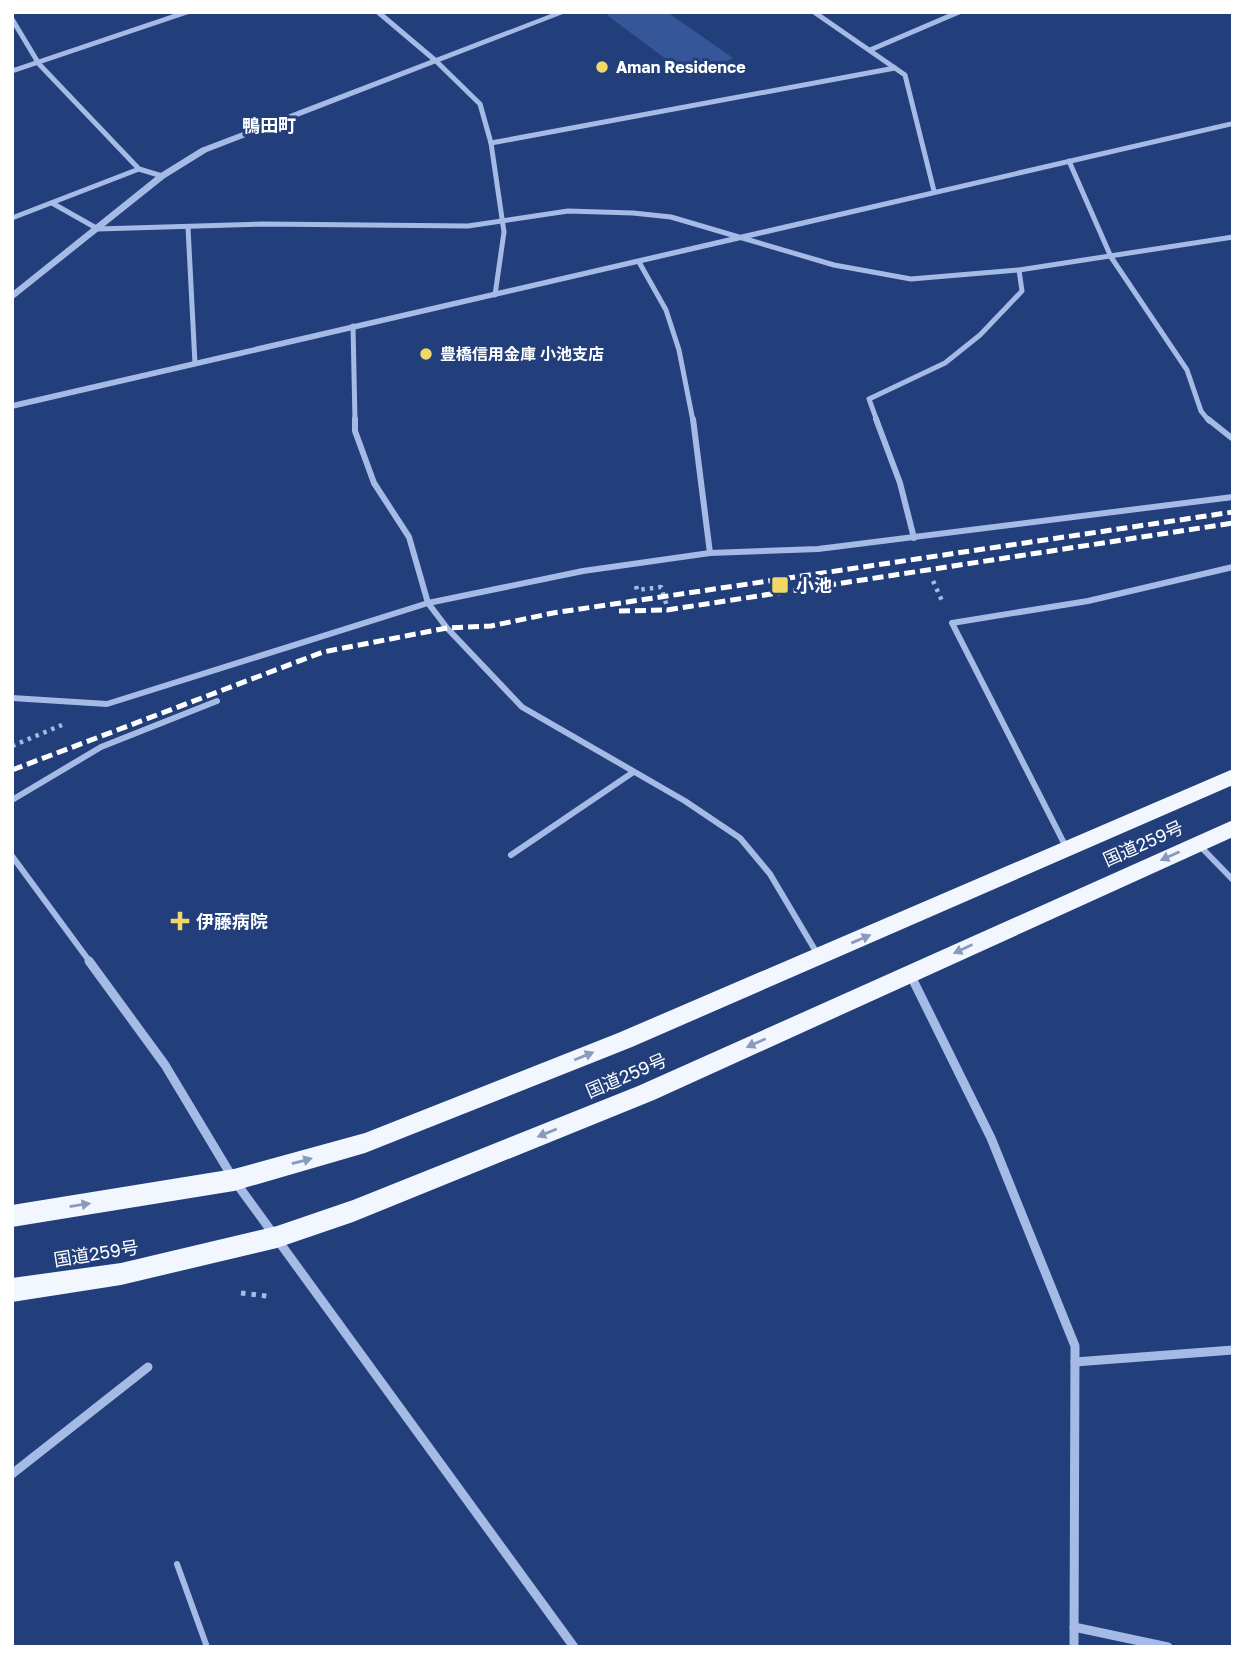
<svg xmlns="http://www.w3.org/2000/svg" width="1245" height="1659" font-family="'Golos Text','Noto Sans JP',sans-serif">
	<style>
		.green { fill: #355799 }
		.lines { fill: none; stroke-linecap: round; stroke-linejoin: round }
		.path-far1 { stroke: #a5bbe6; stroke-width: 4.5; stroke-dasharray: 3.5 5; stroke-linecap: butt }
		.path { stroke: #a5bbe6; stroke-width: 5; stroke-dasharray: 4.5 6; stroke-linecap: butt }
		.service { stroke: #a5bbe6; stroke-width: 6 }
		.minor-far2 { stroke: #a5bbe6; stroke-width: 5 }
		.minor-far1 { stroke: #a5bbe6; stroke-width: 6 }
		.minor { stroke: #a5bbe6; stroke-width: 9 }
		.tertiary { fill: #a5bbe6; fill-rule: evenodd }
		.trunk { fill: #f2f6fe; fill-rule: evenodd }
		.rail { stroke: #fff; stroke-width: 5; stroke-dasharray: 11 5; stroke-linecap: butt }
		.oneway { fill: #8a9abc }
		.poi-dot { fill: #f1d867; stroke: #223f7b; stroke-width: 2.5 }
		.labels { text-anchor: middle; dominant-baseline: central; stroke-width: 6; stroke-linejoin: round; paint-order: stroke }
		.far-poi-label { font-size: 16px; font-weight: bold; fill: #fff; stroke: #223f7b; text-anchor: start }
		.far-quarter-label { font-size: 18px; font-weight: bold; fill: #fff; stroke: #223f7b }
		.poi-label { font-size: 18px; font-weight: bold; fill: #fff; stroke: #223f7b; text-anchor: start }
		.street-label { font-size: 18px; fill: #fff; stroke: #223f7b }
	</style>
	<rect width="100%" height="100%" fill="#223f7b"/>
	<!-- green -->
	<polygon class="green" points="614,12 667,12 733,58 690,77 607,15"/>
	<g class="lines">
		<!-- path-far1 -->
		<g class="path-far1">
			<polyline points="933,581 943,603"/>
			<polyline points="636,586 637,590 661,587 670,616"/>
			<polyline points="12,746 62,725"/>
		</g>
		<!-- path -->
		<polyline class="path" points="241,1293 267,1296"/>
		<!-- service -->
		<polyline class="service" points="177,1564 207,1647"/>
		<!-- minor-far2 -->
		<g class="minor-far2">
			<polyline points="378,12 436,61 480,104 491,143 504,232 495,295"/>
			<polyline points="814,12 905,75 934,191"/>
			<polyline points="12,19 39,64 139,169 162,176"/>
			<polyline points="870,50 959,12"/>
			<polyline points="12,71 187,12"/>
			<polyline points="491,143 895,68"/>
			<polyline points="1069,161 1111,257 1187,370 1201,411 1209,421"/>
			<polyline points="52,203 98,229 263,224 468,226 568,211 633,213 671,217 834,265 911,279 1019,270 1233,237"/>
			<polyline points="12,218 139,169"/>
			<polyline points="188,227 195,364"/>
			<polyline points="639,262 666,310 679,350 693,421"/>
			<polyline points="353,326 355,421"/>
			<polyline points="877,421 869,399 945,363 980,335 1022,291 1019,270"/>
		</g>
		<!-- minor-far1 -->
		<g class="minor-far1">
			<polyline points="355,419 355,431 374,483 409,537 428,603 447,628 522,707 685,801 740,838 770,874 818,955"/>
			<polyline points="693,419 710,553"/>
			<polyline points="876,419 900,483 914,538"/>
			<polyline points="1208,419 1233,439"/>
			<polyline points="12,698 107,704 428,603 583,571 710,553 818,549 1233,497"/>
			<polyline points="12,800 101,747 217,701"/>
			<polyline points="1199,845 1233,880"/>
			<polyline points="1067,849 952,623 1088,601 1233,567"/>
			<polyline points="511,855 632,773"/>
			<polyline points="12,856 90,962"/>
		</g>
		<!-- minor -->
		<g class="minor">
			<polyline points="89,961 165,1065 234,1180 574,1647"/>
			<polyline points="910,974 991,1138 1075,1346 1074,1647"/>
			<polyline points="1075,1362 1233,1350"/>
			<polyline points="12,1474 148,1367"/>
			<polyline points="1074,1627 1168,1647"/>
		</g>
		<!-- tertiary -->
		<g class="tertiary">
			<polygon points="556,12 568,12 207,152 165,178 12,300 12,292 159,174 201,148"/>
			<polygon points="1233,121 1233,126 12,409 12,403"/>
		</g>
		<!-- trunk -->
		<g class="trunk">
			<polygon points="1233,769 1233,785 632,1047 365,1153 234,1191 12,1227 12,1205 234,1169 365,1133 618,1033"/>
			<polygon points="1233,820 1233,837 654,1100 353,1222 277,1248 121,1285 12,1302 12,1278 121,1263 277,1226 353,1200 638,1086"/>
		</g>
		<!-- rail -->
		<g class="rail">
			<polyline points="619,611 667,610 1233,523"/>
			<polyline points="12,770 323,652 447,628 491,626 553,613 1233,512"/>
		</g>
	</g>
	<!-- one-way arrows -->
	<defs><path id="oneway-solid" d="M-6-.8H1V-3.2L6.5 0L1 3.2V.8H-6Z" transform="scale(1.75)"/></defs>
	<g class="oneway">
		<use href="#oneway-solid" transform="translate(1170 856) rotate(156)"/>
		<use href="#oneway-solid" transform="translate(861 939) rotate(-23)"/>
		<use href="#oneway-solid" transform="translate(963 949) rotate(155)"/>
		<use href="#oneway-solid" transform="translate(756 1043) rotate(156)"/>
		<use href="#oneway-solid" transform="translate(584 1056) rotate(-22)"/>
		<use href="#oneway-solid" transform="translate(547 1133) rotate(158)"/>
		<use href="#oneway-solid" transform="translate(302 1161) rotate(-15)"/>
		<use href="#oneway-solid" transform="translate(80 1205) rotate(-9)"/>
	</g>
	<!-- markers -->
	<g class="poi-dot">
		<circle cx="602" cy="67" r="7"/>
		<circle cx="426" cy="354" r="7"/>
		<rect x="771" y="576" width="18" height="18" rx="3.5"/>
		<path d="M176.5 910.5h7v7h7v7h-7v7h-7v-7h-7v-7h7z"/>
	</g>
	<g class="labels">
		<!-- far-poi labels -->
		<g class="far-poi-label">
			<text x="616" y="67">Aman Residence</text>
			<text x="440" y="354">豊橋信用金庫 小池支店</text>
		</g>
		<!-- far-quarter labels -->
		<g class="far-quarter-label">
			<text x="269" y="125">鴨田町</text>
		</g>
		<!-- poi labels -->
		<g class="poi-label">
			<text x="796" y="585">小池</text>
			<text x="196" y="921">伊藤病院</text>
		</g>
		<!-- street labels -->
		<g class="street-label">
			<text transform="translate(1143 843) rotate(-24)">国道259号</text>
			<text transform="translate(626 1075) rotate(-23)">国道259号</text>
			<text transform="translate(96 1253) rotate(-9)">国道259号</text>
		</g>
	</g>
	<!-- border -->
	<rect width="1245" height="1659" fill="none" stroke="#ffffff" stroke-width="28"/>
</svg>
